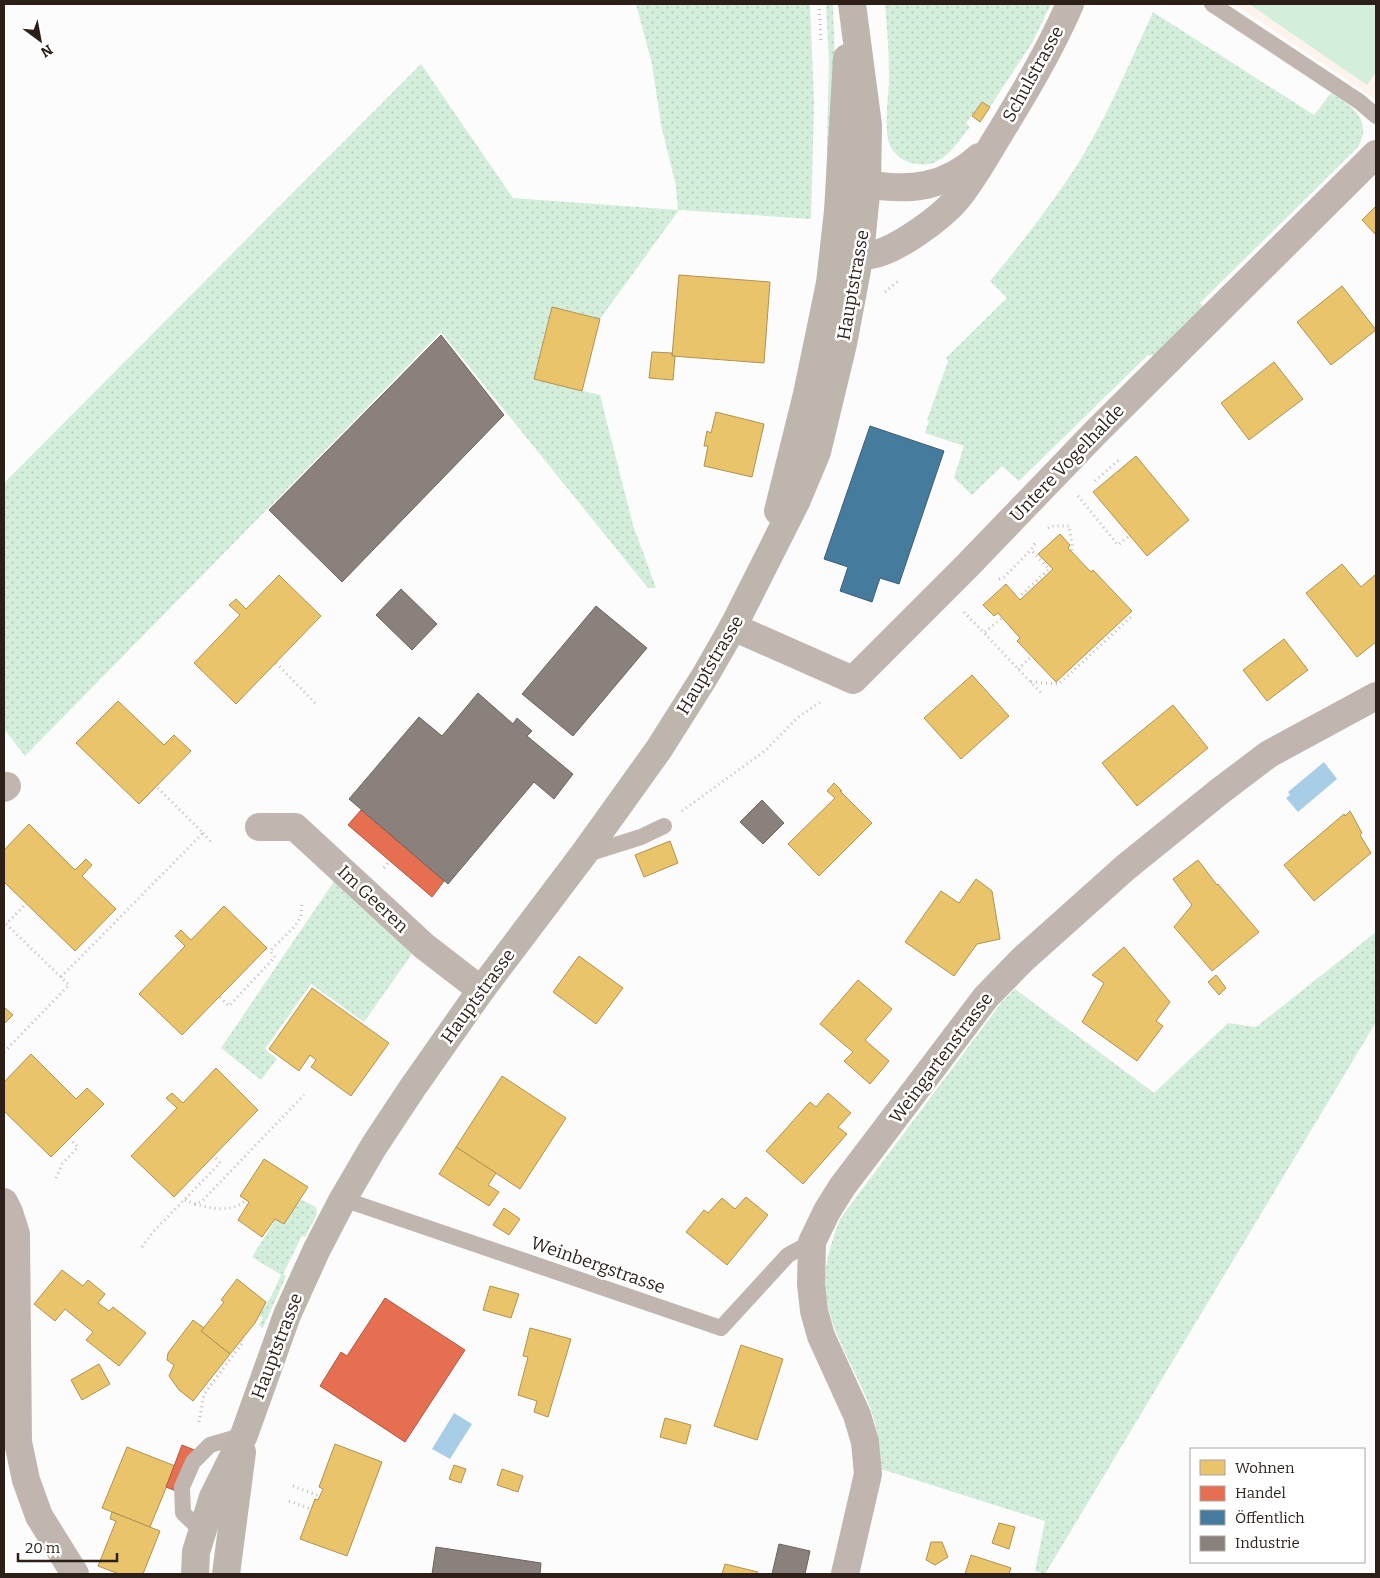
<svg xmlns="http://www.w3.org/2000/svg" width="1380" height="1578" font-family="Bitter,serif">
	<style>
		.built { fill: #fcf3ed }
		.grass { fill: url(#grass-dots) }
		.park { fill: #d4eedc }
		.water { fill: #a8cee7 }
		.homes { fill: #e9c46a; stroke: #b09251 }
		.shops { fill: #e76f51; stroke: #af5740 }
		.public { fill: #457b9d; stroke: #3e5f75 }
		.industry { fill: #8a817c; stroke: #6e645e }
		.lines { fill: none; stroke-linecap: round; stroke-linejoin: round }
		.path { stroke: #c3bdb8; stroke-width: 3; stroke-dasharray: 1 4; stroke-linecap: butt }
		.service { stroke: #c0b6af; stroke-width: 16 }
		.minor { stroke: #c0b6af; stroke-width: 28 }
		.tertiary { stroke: #c0b6af; stroke-width: 28 }
		.secondary { stroke: #beb5ac; stroke-width: 28 }
		.labels { text-anchor: middle; dominant-baseline: central; stroke-width: 5; stroke-linejoin: round; paint-order: stroke }
		.street-label { font-size: 18px; fill: #2c1f18; stroke: #fff }
	</style>
	<defs>
		<pattern id="grass-dots" width="8" height="8" patternUnits="userSpaceOnUse" patternTransform="scale(1.25)"><rect width="8" height="8" fill="#d4eedc"/><path d="M2 2h.1M6 6h.1" fill="none" stroke="#b6ccbc" stroke-width="1.8" stroke-linecap="round"/></pattern>
	</defs>
	<rect width="100%" height="100%" fill="#fcfcfc"/>
	<!-- built -->
	<polygon class="built" points="1234,4 1376,4 1376,100 1362,90"/>
	<!-- grass -->
	<g class="grass">
		<polygon points="636,4 810,4 814,103 811,219 679,210 600,319 552,307 534,379 600,395 633,525 656,588 648,588 441,332 25,756 4,729 4,483 421,64 513,198 678,210 676,186 661,125 652,64"/>
		<polygon points="826,4 833,4 835,65 826,185 829,60"/>
		<path d="M885,4H1051L1032,43L990,107L982,102L966,123L970,127C952,149 939,174 906,161C900,159 893,152 890,146C883,128 889,97 889,77C889,53 887,28 885,4Z"/>
		<path d="M1153,12L1314,115L1331,93C1352,106 1373,120 1358,147L1200,303L1206,310L1159,356L1148,355L1019,481L1002,466L972,495L954,478L964,446L925,433L929,421L927,420L948,361L946,358L1007,298L990,281C1022,243 1052,204 1079,162C1108,115 1130,62 1153,12Z"/>
		<polygon points="335,880 412,954 364,1022 311,984 265,1049 277,1059 261,1080 221,1048"/>
		<path d="M1376,932V1022L1045,1574L1035,1571L1045,1521L881,1469C880,1446 877,1424 868,1402C852,1362 824,1323 825,1278C826,1257 833,1238 840,1219L1001,1003L1015,989L1154,1093L1228,1023L1256,1027Z"/>
		<polygon points="300,1199 316,1207 317,1214 305,1237 302,1236 283,1274 286,1276 263,1328 262,1328 259,1325 263,1318 259,1315 272,1295 281,1275 252,1257 276,1219 284,1224"/>
	</g>
	<!-- park -->
	<polygon class="park" points="1249,4 1376,4 1376,72 1367,85"/>
	<!-- water -->
	<g class="water">
		<polygon points="1324,762 1337,779 1298,812 1286,798 1290,795 1288,792"/>
		<polygon points="454,1413 472,1424 450,1459 432,1449"/>
	</g>
	<!-- homes -->
	<g class="homes">
		<polygon points="982,102 990,107 980,122 972,116"/>
		<polygon points="1376,206 1376,235 1362,220"/>
		<polygon points="679,275 770,282 764,363 672,356"/>
		<polygon points="1342,286 1376,330 1331,365 1297,322"/>
		<polygon points="552,307 600,319 582,391 534,379"/>
		<polygon points="652,352 672,353 672,356 675,356 673,380 649,378"/>
		<polygon points="1274,362 1303,399 1249,440 1221,403"/>
		<polygon points="716,412 764,424 752,477 704,466 708,446 704,446 707,431 711,433"/>
		<polygon points="1136,456 1189,520 1147,556 1093,492"/>
		<polygon points="1060,534 1070,545 1068,548 1091,572 1093,570 1132,611 1056,682 1017,641 1020,638 998,613 994,616 983,605 1006,584 1020,600 1053,569 1038,554"/>
		<polygon points="1342,564 1361,587 1376,574 1376,642 1357,657 1306,593"/>
		<polygon points="279,575 321,616 236,704 194,663 240,615 229,605 236,599 246,609"/>
		<polygon points="1284,639 1308,670 1267,701 1243,670"/>
		<polygon points="972,675 1009,716 961,759 924,718"/>
		<polygon points="118,701 164,745 174,735 191,751 139,804 76,743"/>
		<polygon points="1173,705 1208,748 1137,806 1102,763"/>
		<polygon points="834,783 842,791 840,791 872,823 819,876 788,844 835,798 827,791"/>
		<polygon points="1350,811 1362,833 1360,835 1371,853 1314,901 1284,865 1344,814 1345,816"/>
		<polygon points="29,824 75,870 86,859 92,865 82,876 116,909 75,951 4,882 4,850"/>
		<polygon points="670,841 678,863 644,877 635,855"/>
		<polygon points="1198,860 1217,885 1218,884 1259,932 1212,971 1174,927 1192,905 1173,879"/>
		<polygon points="976,879 992,891 1000,939 977,944 954,976 905,942 941,891 959,903"/>
		<polygon points="224,906 267,948 182,1035 139,994 185,946 175,936 181,930 191,940"/>
		<polygon points="1124,947 1170,1002 1156,1021 1163,1026 1137,1061 1082,1022 1104,983 1092,975"/>
		<polygon points="579,956 623,988 596,1024 553,992"/>
		<polygon points="1216,975 1226,988 1219,995 1208,982"/>
		<polygon points="858,980 892,1009 865,1040 889,1061 870,1084 844,1061 853,1052 820,1024"/>
		<polygon points="312,988 389,1043 351,1096 311,1067 316,1060 310,1055 299,1071 269,1049"/>
		<polygon points="4,1007 13,1015 4,1024"/>
		<polygon points="31,1054 76,1099 87,1088 104,1104 51,1157 4,1111 4,1082"/>
		<polygon points="216,1068 258,1110 174,1197 131,1156 177,1108 166,1098 172,1093 183,1103"/>
		<polygon points="502,1076 566,1118 520,1189 456,1147"/>
		<polygon points="828,1093 851,1113 838,1127 847,1134 803,1184 766,1151 810,1102 816,1107"/>
		<polygon points="456,1147 496,1173 488,1185 499,1192 489,1206 439,1174"/>
		<polygon points="264,1159 308,1187 284,1224 275,1219 262,1237 238,1220 249,1202 240,1196"/>
		<polygon points="746,1197 768,1215 727,1265 686,1232 704,1210 708,1213 722,1198 735,1209"/>
		<polygon points="504,1208 520,1219 509,1235 493,1225"/>
		<polygon points="62,1270 83,1286 88,1280 105,1294 98,1303 109,1311 113,1307 146,1333 119,1366 86,1340 93,1332 65,1309 55,1321 34,1304"/>
		<polygon points="237,1279 266,1302 255,1323 230,1354 201,1331 224,1302 221,1300"/>
		<polygon points="490,1286 519,1294 511,1318 483,1310"/>
		<polygon points="193,1320 204,1328 201,1331 230,1354 193,1401 179,1390 169,1376 174,1365 167,1360 168,1353"/>
		<polygon points="530,1328 571,1339 548,1417 534,1412 537,1401 518,1395 528,1357 523,1356"/>
		<polygon points="741,1345 783,1359 757,1440 714,1426"/>
		<polygon points="99,1364 110,1384 82,1400 71,1380"/>
		<polygon points="665,1418 691,1425 686,1444 660,1437"/>
		<polygon points="335,1444 382,1462 347,1556 300,1539 315,1499 318,1500 323,1489 319,1487"/>
		<polygon points="127,1447 175,1466 150,1527 102,1508"/>
		<polygon points="454,1465 466,1469 461,1483 449,1479"/>
		<polygon points="502,1469 523,1476 518,1492 497,1485"/>
		<polygon points="112,1512 160,1531 143,1574 119,1574 98,1566 116,1521 110,1519"/>
		<polygon points="999,1523 1015,1527 1009,1549 992,1543"/>
		<polygon points="931,1542 942,1542 948,1557 935,1565 926,1560"/>
		<polygon points="971,1555 1011,1568 1009,1574 965,1574"/>
		<polygon points="725,1564 758,1572 757,1574 722,1574"/>
	</g>
	<!-- shops -->
	<g class="shops">
		<polygon points="361,810 444,881 432,897 348,825"/>
		<polygon points="385,1298 465,1350 405,1442 320,1386 341,1352 347,1356"/>
		<polygon points="182,1445 202,1453 186,1495 166,1487"/>
	</g>
	<!-- public -->
	<polygon class="public" points="870,426 944,451 899,584 880,578 872,602 840,591 848,567 824,559"/>
	<!-- industry -->
	<g class="industry">
		<polygon points="441,335 504,415 342,582 269,510"/>
		<polygon points="401,589 437,624 412,650 376,615"/>
		<polygon points="596,606 647,648 573,736 522,694"/>
		<polygon points="478,693 513,724 517,718 532,731 527,736 573,774 554,799 534,782 448,884 349,799 419,717 442,736"/>
		<polygon points="762,800 784,823 763,844 740,822"/>
		<polygon points="779,1544 810,1551 805,1574 772,1574"/>
		<polygon points="436,1547 541,1563 540,1574 432,1574"/>
	</g>
	<g class="lines">
		<!-- path -->
		<g class="path">
			<polyline points="819,4 821,43"/>
			<polyline points="885,292 898,281"/>
			<polyline points="1095,481 1121,458"/>
			<polyline points="1078,496 1118,545 1130,535"/>
			<path d="M1048,528L1052,526H1069C1070,534 1073,544 1072,551"/>
			<polyline points="999,579 1004,577 1031,550 1035,543"/>
			<polyline points="1018,598 1049,569 1031,550"/>
			<polyline points="964,612 1042,694"/>
			<polyline points="985,632 1002,618"/>
			<polyline points="276,663 317,705"/>
			<polyline points="1018,669 1032,656"/>
			<polyline points="1031,682 1059,684 1132,616"/>
			<polyline points="682,811 766,750 797,718 822,701"/>
			<polyline points="203,833 213,844"/>
			<polyline points="384,868 390,860"/>
			<polyline points="61,977 203,833 156,786"/>
			<polyline points="220,997 229,1006 275,957 270,951 295,926 301,917 302,903"/>
			<polyline points="4,1052 69,985 6,924 26,904"/>
			<polyline points="56,1178 62,1164 78,1147 70,1139"/>
			<polyline points="185,1200 195,1204 201,1202 304,1095"/>
			<path d="M195,1204C212,1209 232,1213 246,1200"/>
			<polyline points="142,1247 153,1232 220,1163 214,1156"/>
			<polyline points="199,1422 204,1394 243,1342 241,1340"/>
			<polyline points="293,1486 319,1496"/>
			<polyline points="289,1501 311,1509"/>
		</g>
		<!-- service -->
		<g class="service">
			<polyline points="1212,4 1360,102 1376,116"/>
			<polyline points="584,855 641,837 664,826"/>
			<polyline points="343,1199 721,1328 788,1255 812,1242"/>
			<polyline points="208,1533 202,1531 183,1513 182,1487 193,1462 210,1445 244,1435"/>
		</g>
		<!-- minor -->
		<g class="minor">
			<polyline points="733,627 853,680 967,566 1096,432 1376,154"/>
			<polyline points="4,788 7,786"/>
			<polyline points="259,827 295,827 424,946 481,990"/>
			<polyline points="4,1202 9,1212 16,1234 18,1442 26,1480 39,1516 75,1574"/>
			<polyline points="845,1574 868,1474 865,1442 857,1415 821,1336 814,1311 811,1284 812,1242 827,1211 842,1187 986,997 1022,960 1126,867 1220,791 1269,754 1376,696"/>
		</g>
		<!-- tertiary -->
		<g class="tertiary">
			<path d="M867,184C910,192 946,187 979,157"/>
			<path d="M860,254C864,254 868,255 871,255C896,251 941,218 957,199C972,181 983,161 995,141C1023,95 1048,54 1070,4"/>
		</g>
		<!-- secondary -->
		<g class="secondary">
			<polyline points="778,511 807,394 830,283 838,211 847,58"/>
			<polyline points="195,1574 196,1552 213,1497 244,1435 287,1315 317,1249 343,1199 374,1146 413,1087 481,990 583,855 659,749 705,676 733,627 796,502 817,452 843,344 860,254 867,184 868,125 852,4"/>
			<polyline points="226,1574 242,1452"/>
		</g>
	</g>
	<g class="labels">
		<!-- street labels -->
		<g class="street-label">
			<text transform="translate(1033 74) rotate(-61)">Schulstrasse</text>
			<text transform="translate(853 285) rotate(-80)">Hauptstrasse</text>
			<text transform="translate(1067 463) rotate(-46)">Untere Vogelhalde</text>
			<text transform="translate(710 665) rotate(-59)">Hauptstrasse</text>
			<text transform="translate(373 899) rotate(43)">Im Geeren</text>
			<text transform="translate(478 996) rotate(-54)">Hauptstrasse</text>
			<text transform="translate(941 1058) rotate(-53)">Weingartenstrasse</text>
			<text transform="translate(598 1265) rotate(19)">Weinbergstrasse</text>
			<text transform="translate(277 1346) rotate(-69)">Hauptstrasse</text>
		</g>
	</g>
	<!-- border -->
	<rect width="1380" height="1578" fill="none" stroke="#2c1f18" stroke-width="10"/>
	<!-- legend -->
	<rect x="1190" y="1448" width="175" height="115" fill="#ffffff" stroke="#aba5a3"/>
	<rect x="1200" y="1460" width="25" height="15" fill="#e9c46a" stroke="#aba5a3"/>
	<text x="1235" y="1473" font-size="15" fill="#2c1f18">Wohnen</text>
	<rect x="1200" y="1486" width="25" height="15" fill="#e76f51" stroke="#aba5a3"/>
	<text x="1235" y="1498" font-size="15" fill="#2c1f18">Handel</text>
	<rect x="1200" y="1510" width="25" height="15" fill="#457b9d" stroke="#aba5a3"/>
	<text x="1235" y="1523" font-size="15" fill="#2c1f18">Öffentlich</text>
	<rect x="1200" y="1536" width="25" height="15" fill="#8a817c" stroke="#aba5a3"/>
	<text x="1235" y="1548" font-size="15" fill="#2c1f18">Industrie</text>
	<!-- north arrow -->
	<g transform="translate(40 40) rotate(148)" stroke="#ffffff" stroke-width="4" paint-order="stroke">
	<path d="M0-4L9 19L0 12L-9 19Z" fill="#2c1f18"/>
	<text y="-8" font-size="14" font-weight="bold" text-anchor="middle" fill="#2c1f18">N</text>
	</g>
	<!-- scale -->
	<path d="M18 1553v8h99v-8" fill="none" stroke="#2c1f18" stroke-width="2.5"/>
	<text x="25" y="1553" font-size="15" fill="#2c1f18" stroke="#ffffff" stroke-width="4" paint-order="stroke">20 m</text>
</svg>
